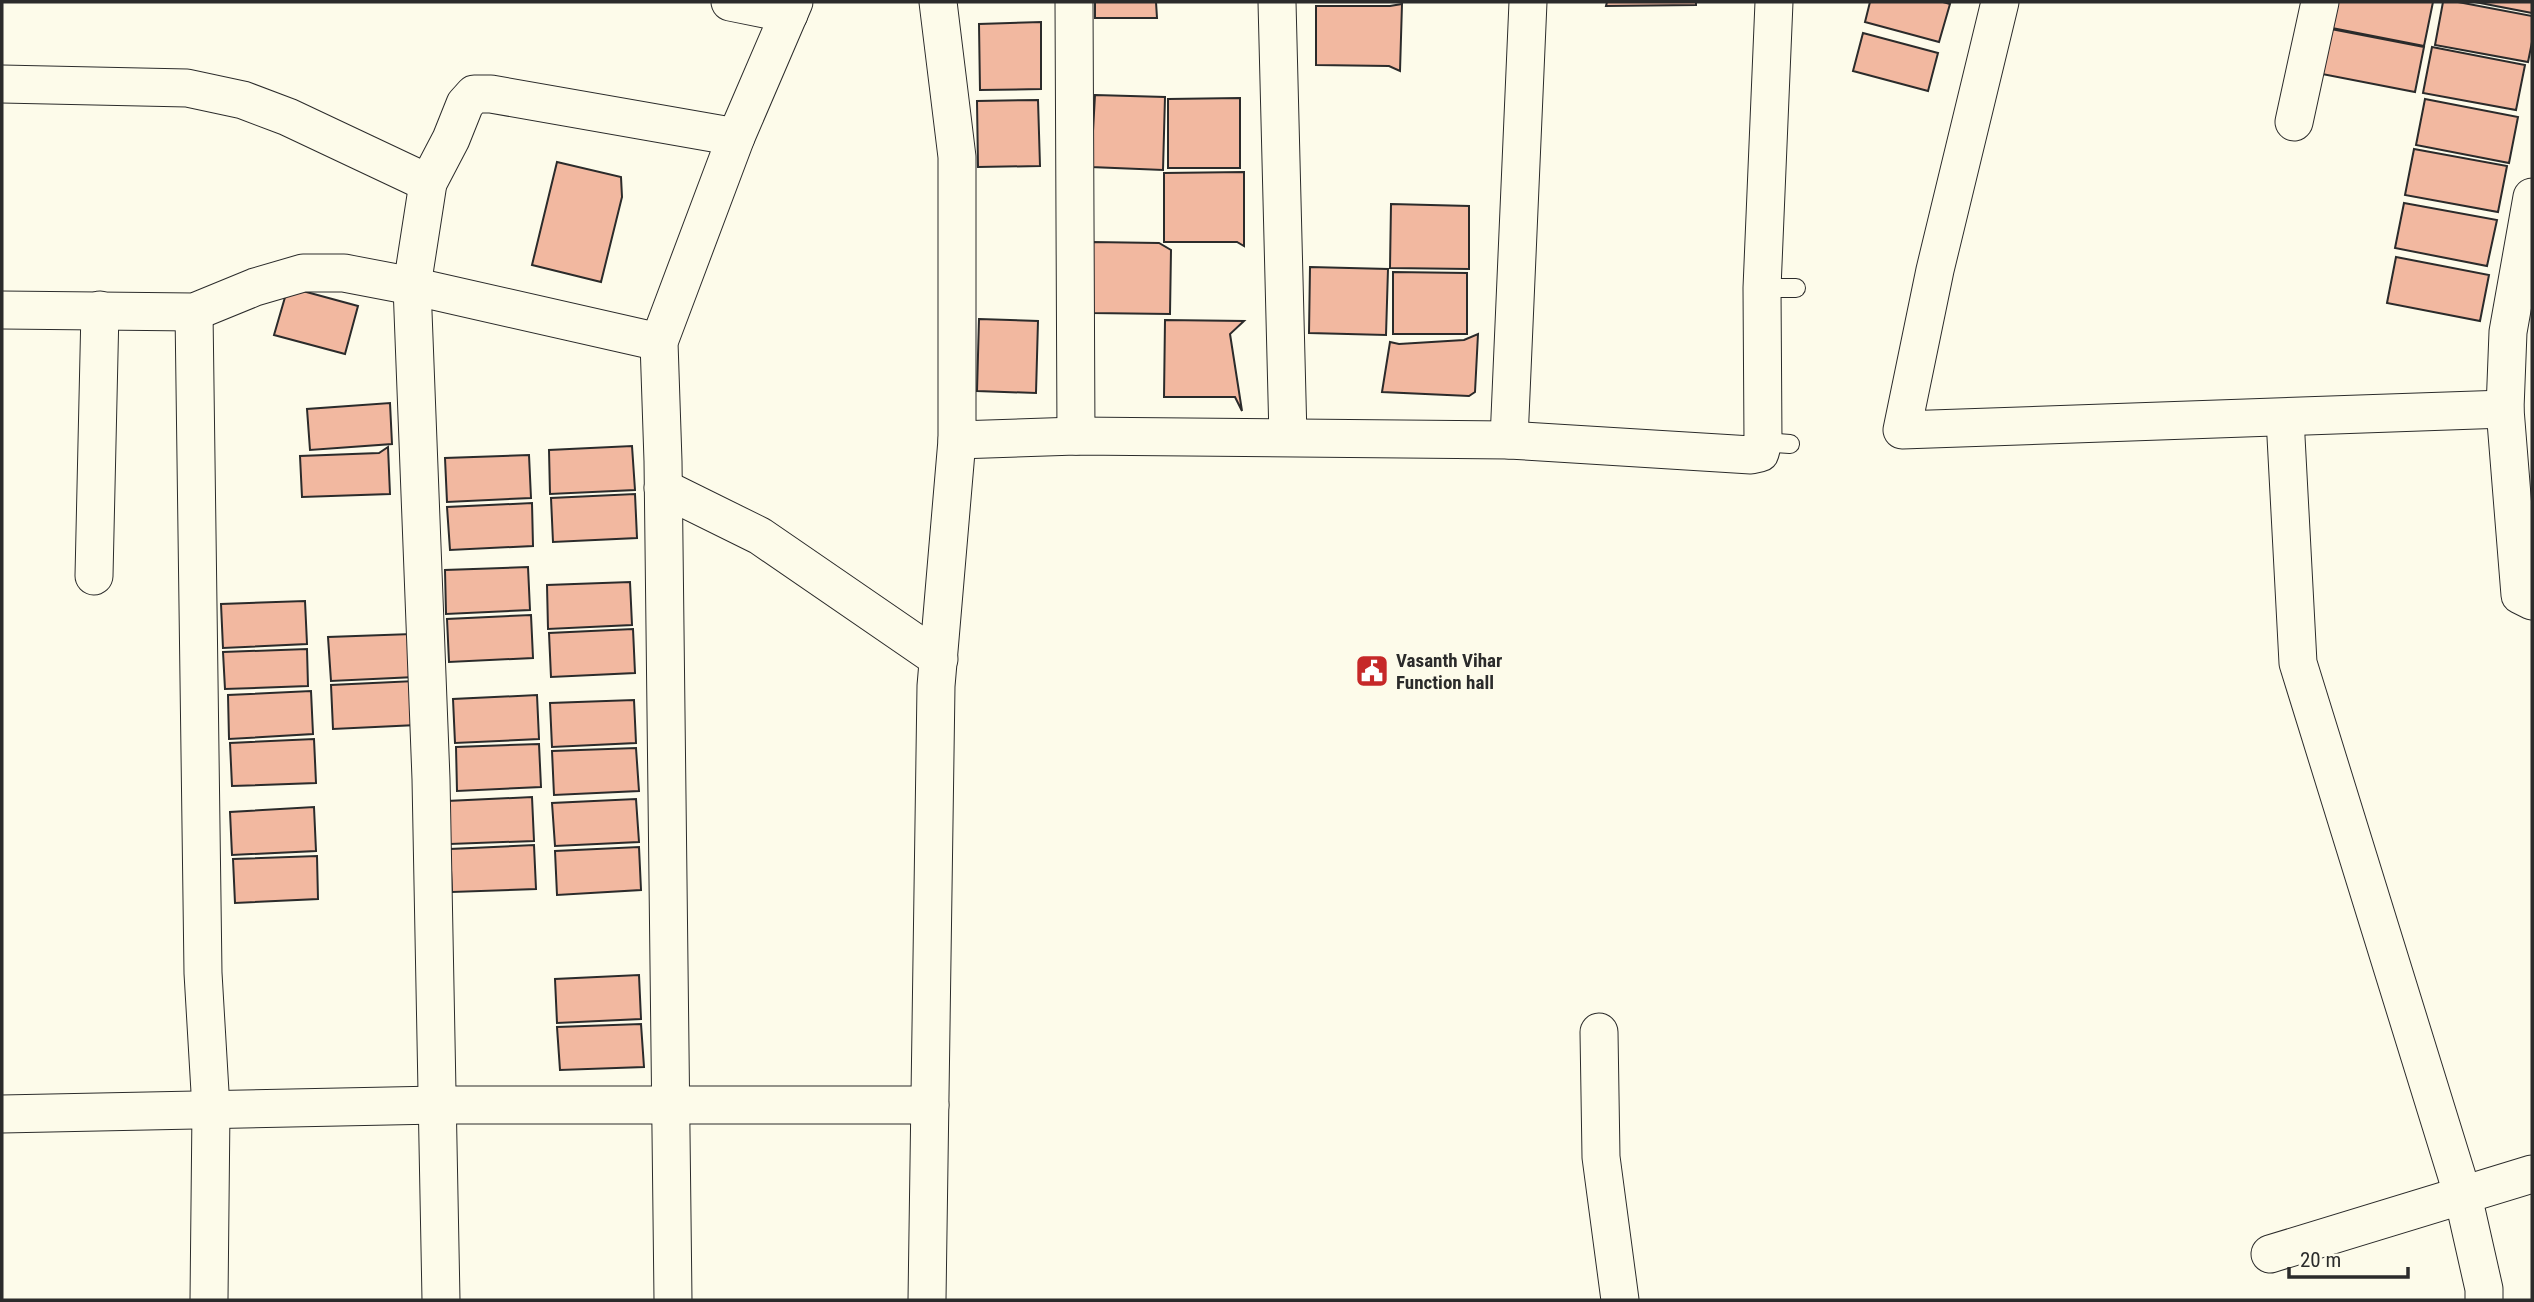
<svg xmlns="http://www.w3.org/2000/svg" width="2534" height="1302" font-family="'Roboto Condensed',sans-serif">
	<style>
		.building { fill: #f2b8a0; stroke: #2b2b2b; stroke-width: 2 }
		.lines { fill: none; stroke-linecap: round; stroke-linejoin: round }
		.service-casing { stroke: #2b2b2b; stroke-width: 20 }
		.minor-casing { stroke: #2b2b2b; stroke-width: 39 }
		.service { stroke: #fdfbea; stroke-width: 18 }
		.minor { stroke: #fdfbea; stroke-width: 37 }
		.labels { text-anchor: middle; dominant-baseline: central; stroke-width: 5; stroke-linejoin: round; paint-order: stroke }
		.poi-label { font-size: 19px; font-weight: bold; fill: #2b2b2b; stroke: #fdfbea; text-anchor: start }
	</style>
	<rect width="100%" height="100%" fill="#fdfbea"/>
	<!-- building -->
	<g class="building">
		<polygon points="1095,2 1156,2 1157,18 1095,18"/>
		<polygon points="1607,2 1696,2 1696,5 1606,6"/>
		<polygon points="1870,2 1943,2 1950,4 1939,42 1865,22"/>
		<polygon points="2336,2 2433,2 2424,46 2332,28"/>
		<polygon points="2443,2 2458,2 2532,16 2532,42 2528,62 2435,45"/>
		<polygon points="2475,2 2532,2 2532,13"/>
		<polygon points="1402,4 1400,71 1389,66 1316,65 1316,6 1390,6"/>
		<polygon points="1041,22 1041,89 980,90 979,24"/>
		<polygon points="2331,29 2424,47 2415,92 2322,74"/>
		<polygon points="1863,33 1938,53 1928,91 1853,71"/>
		<polygon points="2432,47 2525,65 2516,110 2423,93"/>
		<polygon points="1095,95 1165,97 1163,170 1091,167"/>
		<polygon points="1240,98 1240,168 1168,168 1168,99"/>
		<polygon points="2425,99 2518,117 2509,163 2416,145"/>
		<polygon points="1038,100 1040,166 978,167 977,101"/>
		<polygon points="2414,149 2507,166 2498,212 2405,195"/>
		<polygon points="557,162 621,177 622,197 601,282 532,265"/>
		<polygon points="1244,172 1244,246 1237,242 1164,242 1164,173"/>
		<polygon points="2404,203 2497,220 2487,266 2395,248"/>
		<polygon points="1391,204 1469,206 1469,269 1390,268"/>
		<polygon points="1092,242 1159,243 1171,250 1170,314 1091,313"/>
		<polygon points="2396,257 2489,275 2480,321 2387,303"/>
		<polygon points="1310,267 1388,269 1386,335 1309,333"/>
		<polygon points="1393,272 1467,273 1467,334 1393,334"/>
		<polygon points="288,287 358,306 345,354 274,335"/>
		<polygon points="979,319 1038,321 1036,393 977,391"/>
		<polygon points="1165,320 1244,321 1230,334 1242,411 1235,397 1164,397"/>
		<polygon points="1478,334 1475,392 1469,396 1382,392 1390,342 1399,344 1464,340"/>
		<polygon points="390,403 392,444 310,450 307,409"/>
		<polygon points="632,446 635,490 550,494 549,450"/>
		<polygon points="388,447 390,494 302,497 300,456 379,453"/>
		<polygon points="529,455 531,498 447,502 445,458"/>
		<polygon points="635,494 637,538 553,542 551,498"/>
		<polygon points="532,503 533,546 450,550 447,507"/>
		<polygon points="528,567 530,610 446,614 445,570"/>
		<polygon points="630,582 632,625 548,629 547,585"/>
		<polygon points="305,601 307,644 223,648 221,604"/>
		<polygon points="531,615 533,658 449,662 447,619"/>
		<polygon points="633,629 635,673 551,677 549,633"/>
		<polygon points="412,634 415,677 331,681 328,637"/>
		<polygon points="307,649 308,686 225,689 223,652"/>
		<polygon points="415,681 417,725 333,729 331,685"/>
		<polygon points="311,691 313,734 229,739 228,695"/>
		<polygon points="537,695 539,739 455,743 453,699"/>
		<polygon points="634,700 636,743 552,747 550,703"/>
		<polygon points="314,739 316,783 232,786 230,743"/>
		<polygon points="539,744 541,787 457,791 456,747"/>
		<polygon points="636,748 639,791 554,795 552,751"/>
		<polygon points="532,797 534,841 450,844 447,801"/>
		<polygon points="636,799 639,842 555,846 552,803"/>
		<polygon points="314,807 316,851 232,855 230,812"/>
		<polygon points="534,845 536,889 452,892 450,849"/>
		<polygon points="639,847 641,890 557,895 555,851"/>
		<polygon points="317,856 318,899 235,903 233,859"/>
		<polygon points="639,975 641,1019 557,1023 555,979"/>
		<polygon points="641,1024 644,1067 560,1070 557,1027"/>
	</g>
	<g class="lines">
		<defs>
			<g id="service">
				<polyline points="1762,288 1796,288"/>
				<polyline points="1763,442 1790,444"/>
			</g>
			<g id="minor">
				<polyline points="730,2 789,14"/>
				<polyline points="1074,2 1076,436"/>
				<polyline points="1277,2 1288,437"/>
				<polyline points="2000,2 1935,270 1902,430 2505,409"/>
				<polyline points="2,84 187,88 243,100 288,117 428,183"/>
				<polyline points="2294,122 2320,2"/>
				<polyline points="2532,197 2508,332 2505,409 2520,595 2532,601"/>
				<polyline points="2,310 194,312 255,287 303,273 344,273 412,286 659,342"/>
				<polyline points="194,312 203,973 211,1109 209,1300"/>
				<polyline points="2285,418 2298,663 2463,1196 2484,1289 2484,1300"/>
				<polyline points="957,440 1076,436 1509,440 1751,455 1760,453 1763,442 1762,288 1774,2"/>
				<polyline points="1509,440 1528,2"/>
				<polyline points="663,488 760,536 939,659"/>
				<polyline points="94,576 100,310"/>
				<polyline points="1599,1032 1601,1157 1620,1300"/>
				<polyline points="2,1114 438,1105 930,1105"/>
				<polyline points="2270,1254 2532,1174"/>
				<polyline points="441,1300 431,779 412,286 428,183 451,139 465,104 474,94 491,94 736,137"/>
				<polyline points="673,1300 663,461 659,342 736,137 794,2"/>
				<polyline points="927,1300 936,686 957,440 957,157 938,2"/>
			</g>
		</defs>
		<!-- service casing -->
		<use href="#service" class="service-casing"/>
		<!-- minor casing -->
		<use href="#minor" class="minor-casing"/>
		<!-- service -->
		<use href="#service" class="service"/>
		<!-- minor -->
		<use href="#minor" class="minor"/>
	</g>
	<!-- icons -->
	<defs>
		<symbol id="civic-square" viewBox="-11 -11 22 22"><rect x="-9" y="-9" width="18" height="18" rx="4" fill="#c62828" stroke="#fdfbea"/><path d="M-.6-6.5H3V-4.5H.6V-3L4-1V1h2V6H-6V1h2V-1L-.6-3ZM-1.2 2.5V6h2.4V2.5Z" fill="#fff"/></symbol>
	</defs>
	<g fill-rule="evenodd">
		<use href="#civic-square" x="1353" y="652" width="38" height="38"/>
	</g>
	<g class="labels">
		<!-- poi labels -->
		<g class="poi-label">
			<text x="1396" y="660">Vasanth Vihar<tspan x="1396" dy="22">Function hall</tspan></text>
		</g>
	</g>
	<!-- border -->
	<rect width="2534" height="1302" fill="none" stroke="#2b2b2b" stroke-width="7"/>
	<!-- scale -->
	<path d="M2289 1267v10h119v-10" fill="none" stroke="#2b2b2b" stroke-width="3.5"/>
	<text x="2300" y="1267" font-size="21" fill="#2b2b2b" stroke="#fdfbea" stroke-width="5" paint-order="stroke">20 m</text>
</svg>
